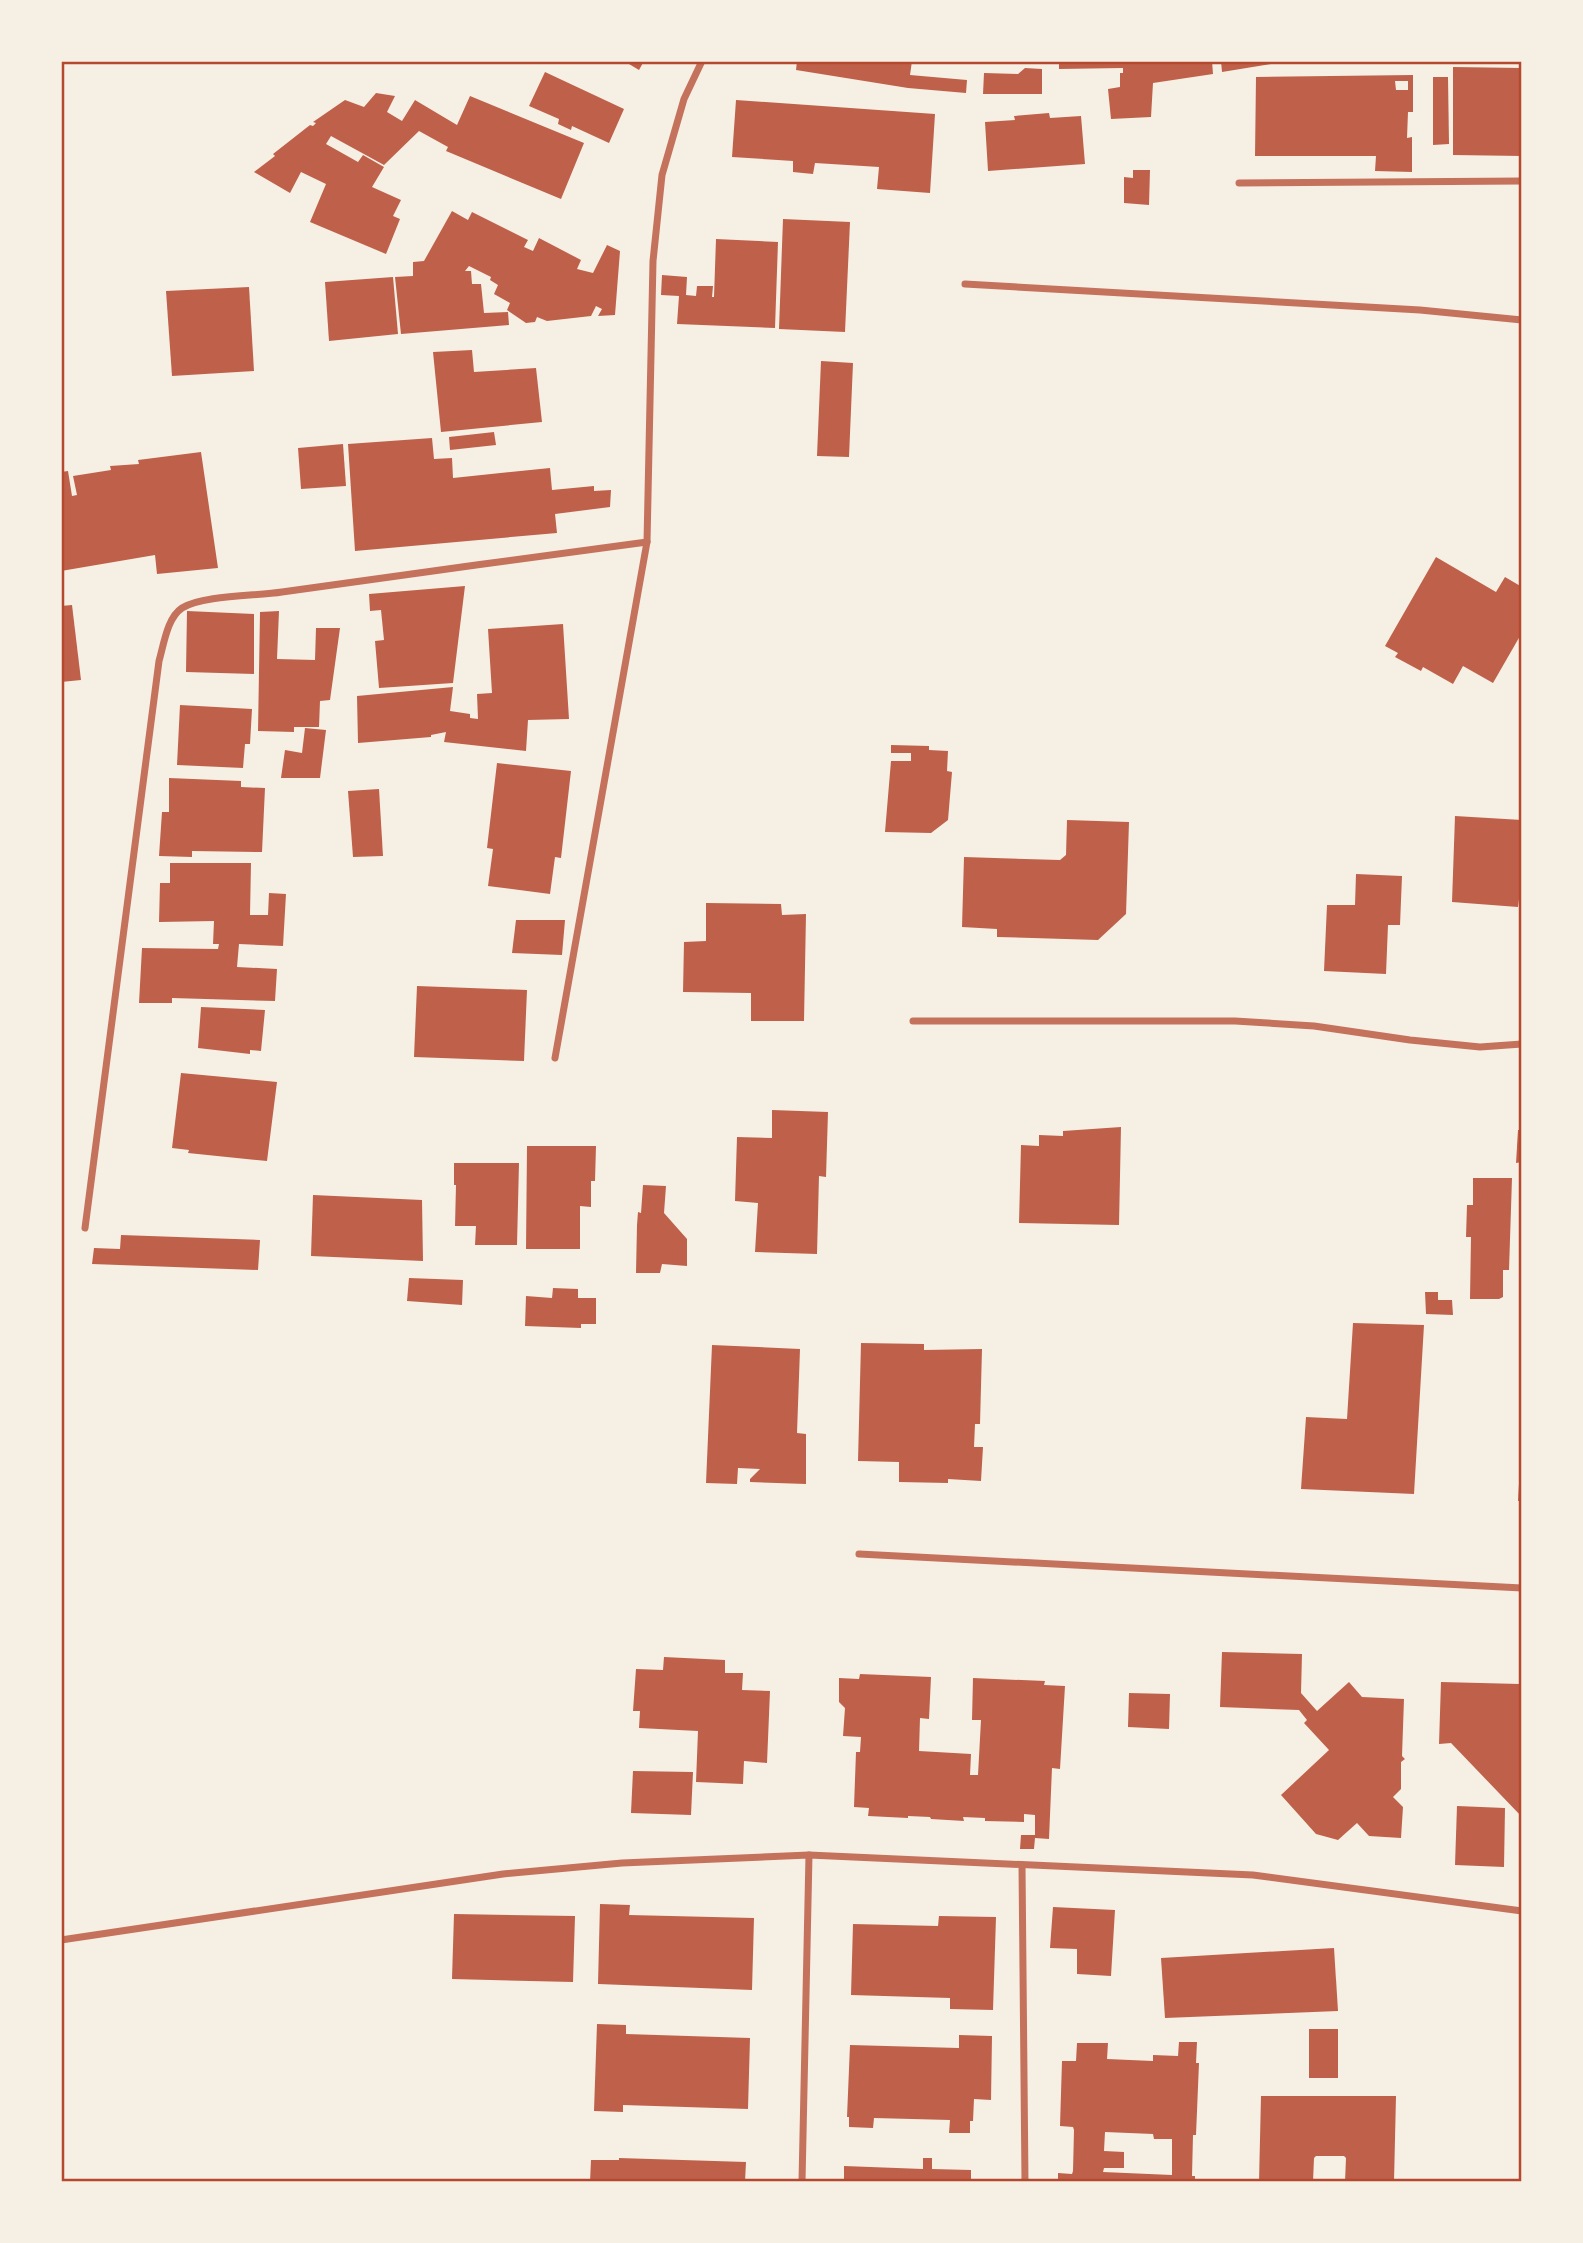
<svg xmlns="http://www.w3.org/2000/svg" width="1583" height="2243" font-family="'Sofia Sans Condensed',sans-serif">
	<style>
		.building { fill: #bf614a; fill-rule: evenodd }
		.lines { fill: none; stroke-linecap: round; stroke-linejoin: round }
		.minor { stroke: #c5725c; stroke-width: 7 }
		.neatline { fill: none; stroke: #b5482f; stroke-width: 2.5 }
	</style>
	<rect width="100%" height="100%" fill="#f6efe4"/>
	<!-- building -->
	<g class="building">
		<polygon points="624,61 644,61 639,70"/>
		<polygon points="797,61 912,61 910,75 967,80 966,93 908,88 796,70"/>
		<polygon points="1059,61 1212,61 1213,74 1153,83 1151,117 1111,119 1108,89 1120,87 1120,73 1123,73 1123,68 1059,69"/>
		<polygon points="1221,61 1271,61 1271,64 1222,72"/>
		<polygon points="1453,67 1522,68 1522,156 1453,155"/>
		<polygon points="1025,68 1042,69 1042,94 983,94 984,73 1018,74"/>
		<polygon points="545,72 624,109 609,143 572,126 571,130 558,124 559,119 529,106"/>
		<path d="M1413,75V112H1408L1407,138L1412,137V172L1375,171L1376,156H1255L1256,77ZM1395,81H1408V90H1396Z"/>
		<polygon points="1433,77 1448,77 1449,144 1433,145"/>
		<polygon points="376,93 395,96 387,112 402,121 415,100 457,125 470,96 584,143 561,199 446,151 448,147 419,131 384,165 331,136 326,144 358,162 363,155 384,167 372,187 401,200 393,216 400,219 386,254 310,222 326,184 301,172 290,193 254,172 275,156 273,154 310,125 313,126 316,123 313,122 345,100 364,107"/>
		<polygon points="736,100 935,114 930,193 877,189 879,167 815,163 813,174 793,172 793,161 732,157"/>
		<polygon points="1049,113 1050,118 1081,116 1085,164 988,171 985,122 1015,120 1014,116"/>
		<polygon points="1133,170 1150,170 1149,205 1124,203 1124,177 1133,178"/>
		<polygon points="452,211 468,220 472,212 528,240 524,247 533,251 539,238 581,260 577,269 593,273 607,245 620,251 615,315 598,316 602,309 596,306 591,316 547,321 537,317 535,322 526,323 507,310 510,303 494,294 498,285 490,280 491,277 469,266 465,271 471,271 472,284 481,284 484,313 508,312 509,325 401,334 395,277 413,276 413,262 424,261"/>
		<polygon points="783,219 850,222 845,332 779,329"/>
		<polygon points="716,239 778,242 775,328 677,324 679,296 661,295 662,275 687,277 686,295 696,296 697,286 713,286 712,297 714,297"/>
		<polygon points="393,277 398,334 329,341 325,282"/>
		<polygon points="249,287 254,371 172,376 166,291"/>
		<polygon points="472,350 474,372 536,368 542,422 441,432 433,352"/>
		<polygon points="821,361 853,363 849,457 817,456"/>
		<polygon points="494,432 496,445 450,450 449,437"/>
		<polygon points="432,438 434,459 452,458 453,478 550,468 552,490 594,486 594,491 611,490 610,507 555,514 557,533 355,551 348,444"/>
		<polygon points="343,444 346,486 301,489 298,448"/>
		<polygon points="201,452 218,568 157,574 155,555 61,571 61,472 68,471 72,496 77,495 73,476 111,470 110,466 139,464 138,460"/>
		<polygon points="1436,557 1496,592 1505,577 1522,587 1520,636 1493,683 1463,666 1453,684 1423,667 1421,671 1395,657 1398,653 1385,646"/>
		<polygon points="465,586 453,683 379,688 375,641 384,640 381,610 370,611 369,594"/>
		<polygon points="72,605 81,680 61,682 61,606"/>
		<polygon points="187,611 254,614 254,674 186,672"/>
		<polygon points="279,611 277,659 315,660 316,628 340,628 330,700 320,701 319,727 294,727 294,732 258,731 260,612"/>
		<polygon points="563,624 569,719 528,720 526,751 444,742 446,732 431,735 431,737 358,743 357,696 453,687 450,711 470,714 470,718 478,719 477,694 492,693 488,629"/>
		<polygon points="180,705 252,709 250,744 245,744 243,768 177,765"/>
		<polygon points="305,728 326,730 320,778 281,778 285,750 302,753"/>
		<polygon points="891,745 929,746 929,750 948,751 947,771 952,772 948,820 931,833 885,832 891,761 911,761 911,753 891,753"/>
		<polygon points="497,763 571,771 561,858 555,857 550,894 488,886 493,849 487,848"/>
		<polygon points="169,778 241,781 241,787 265,788 262,852 192,851 192,857 159,856 162,812 169,812"/>
		<polygon points="379,789 383,856 353,857 348,791"/>
		<polygon points="1455,816 1522,820 1522,874 1518,907 1452,902"/>
		<polygon points="1067,820 1129,822 1126,914 1098,940 997,937 997,929 962,927 964,857 1060,860 1066,855"/>
		<polygon points="170,863 251,863 250,915 268,915 269,893 286,894 283,946 239,944 237,967 277,969 275,1001 172,998 172,1003 139,1003 142,948 218,949 219,944 213,944 214,921 159,922 160,883 170,883"/>
		<polygon points="1356,874 1402,876 1400,925 1388,925 1386,974 1324,971 1327,905 1355,905"/>
		<polygon points="706,903 781,904 782,915 806,914 804,1021 751,1021 751,993 683,992 684,942 706,941"/>
		<polygon points="516,920 565,920 562,955 512,953"/>
		<polygon points="417,986 527,990 524,1061 414,1057"/>
		<polygon points="201,1007 265,1010 261,1051 250,1050 250,1054 198,1048"/>
		<polygon points="181,1073 277,1082 267,1161 188,1153 189,1150 172,1148"/>
		<polygon points="772,1110 828,1112 826,1177 819,1176 817,1254 755,1252 758,1203 735,1201 737,1137 772,1138"/>
		<polygon points="1121,1127 1119,1225 1019,1223 1021,1145 1039,1146 1039,1135 1063,1136 1063,1131"/>
		<polygon points="1518,1130 1522,1130 1522,1162 1516,1163"/>
		<polygon points="527,1146 596,1146 595,1181 591,1181 591,1207 580,1206 580,1249 526,1249"/>
		<polygon points="454,1163 519,1163 517,1245 475,1245 476,1226 455,1226 456,1185 454,1185"/>
		<polygon points="1473,1178 1512,1178 1509,1270 1503,1270 1503,1297 1499,1299 1470,1299 1471,1237 1466,1237 1467,1205 1473,1205"/>
		<polygon points="643,1185 666,1186 664,1213 687,1239 687,1266 662,1264 660,1273 636,1273 637,1225 638,1212 641,1213"/>
		<polygon points="313,1195 422,1200 423,1261 311,1256"/>
		<polygon points="121,1235 260,1240 258,1270 92,1264 94,1248 120,1249"/>
		<polygon points="409,1278 463,1280 462,1305 407,1301"/>
		<polygon points="553,1288 578,1289 578,1298 596,1298 596,1324 581,1324 581,1328 525,1326 526,1296 552,1298"/>
		<polygon points="1425,1292 1438,1292 1438,1300 1452,1300 1453,1315 1426,1314"/>
		<polygon points="1353,1323 1424,1325 1414,1494 1301,1489 1306,1417 1347,1419"/>
		<polygon points="861,1343 924,1344 924,1350 982,1349 980,1424 975,1424 974,1447 983,1447 981,1481 948,1479 948,1483 899,1482 899,1462 858,1461"/>
		<polygon points="712,1345 800,1349 797,1433 806,1434 806,1484 750,1482 750,1479 760,1469 738,1468 737,1484 706,1483"/>
		<polygon points="1520,1466 1522,1466 1522,1501 1518,1501"/>
		<polygon points="1222,1652 1302,1654 1301,1693 1317,1711 1349,1682 1362,1697 1404,1699 1402,1756 1405,1759 1401,1762 1401,1789 1393,1797 1403,1807 1401,1838 1369,1836 1357,1823 1338,1840 1316,1834 1281,1795 1329,1750 1304,1723 1307,1720 1299,1710 1220,1707"/>
		<polygon points="664,1657 725,1660 725,1673 743,1673 742,1690 770,1691 767,1763 744,1761 743,1784 696,1782 698,1731 639,1728 640,1711 633,1711 636,1669 663,1670"/>
		<polygon points="860,1674 931,1677 929,1719 920,1718 919,1751 971,1754 970,1775 978,1775 981,1720 972,1720 973,1678 1045,1681 1044,1685 1065,1686 1060,1769 1052,1768 1049,1839 1035,1838 1034,1849 1020,1849 1021,1835 1035,1835 1035,1815 1024,1814 1024,1822 985,1821 985,1818 963,1817 964,1821 931,1819 930,1817 908,1816 908,1818 868,1816 869,1808 854,1807 856,1752 860,1752 861,1737 843,1736 845,1708 839,1702 839,1678 859,1679"/>
		<polygon points="1441,1682 1520,1684 1522,1686 1522,1817 1451,1743 1439,1744"/>
		<polygon points="1129,1693 1170,1694 1169,1729 1128,1727"/>
		<polygon points="633,1771 693,1772 691,1815 631,1813"/>
		<polygon points="1457,1806 1505,1808 1504,1867 1455,1865"/>
		<polygon points="600,1904 630,1905 629,1915 754,1918 752,1990 598,1984"/>
		<polygon points="1053,1907 1115,1910 1111,1976 1077,1974 1077,1949 1050,1948"/>
		<polygon points="454,1914 575,1916 573,1982 452,1979"/>
		<polygon points="939,1916 996,1917 993,2010 950,2009 950,1998 851,1995 853,1924 938,1926"/>
		<polygon points="1334,1948 1338,2011 1165,2018 1161,1958"/>
		<polygon points="597,2024 626,2025 626,2034 750,2038 748,2109 623,2105 623,2112 594,2111"/>
		<rect x="1309" y="2029" width="29" height="49"/>
		<polygon points="959,2035 992,2036 991,2100 974,2099 973,2121 970,2121 970,2133 949,2133 950,2120 874,2118 873,2128 849,2127 849,2117 847,2117 850,2045 959,2048"/>
		<path d="M1179,2042H1197L1196,2063H1199L1196,2135H1193L1192,2176H1195V2182H1058V2173L1072,2174L1073,2171L1074,2130L1073,2127L1060,2126L1062,2061H1076L1077,2043H1108L1107,2059L1153,2061V2055L1178,2056ZM1105,2132L1153,2134L1154,2139H1172V2175L1103,2172L1104,2168H1124V2152L1104,2151Z"/>
		<polygon points="1261,2096 1396,2096 1394,2182 1345,2182 1346,2158 1344,2156 1316,2156 1314,2158 1313,2182 1259,2182"/>
		<polygon points="619,2158 746,2162 745,2182 590,2182 591,2160 619,2160"/>
		<polygon points="923,2158 932,2158 932,2169 971,2170 971,2182 844,2182 844,2166 923,2169"/>
	</g>
	<g class="lines">
		<!-- minor -->
		<g class="minor">
			<polyline points="1239,183 1522,181"/>
			<polyline points="965,284 1420,310 1522,320"/>
			<polyline points="913,1021 1235,1021 1314,1026 1410,1040 1480,1047 1522,1044"/>
			<polyline points="555,1058 647,542"/>
			<path d="M85,1228L159,661C164,644 167,618 182,608C202,595 257,596 282,592C404,575 525,558 647,542L653,261L662,175L684,99L702,61"/>
			<polyline points="859,1554 1522,1588"/>
			<polyline points="1022,1865 1025,2182"/>
			<polyline points="61,1940 503,1874 622,1863 809,1855 1253,1875 1522,1911"/>
			<polyline points="802,2182 809,1855"/>
		</g>
	</g>
	<!-- border -->
	<rect width="1583" height="2243" fill="none" stroke="#f6efe4" stroke-width="126"/>
	<rect x="63" y="63" width="1457" height="2117" class="neatline"/>
</svg>
